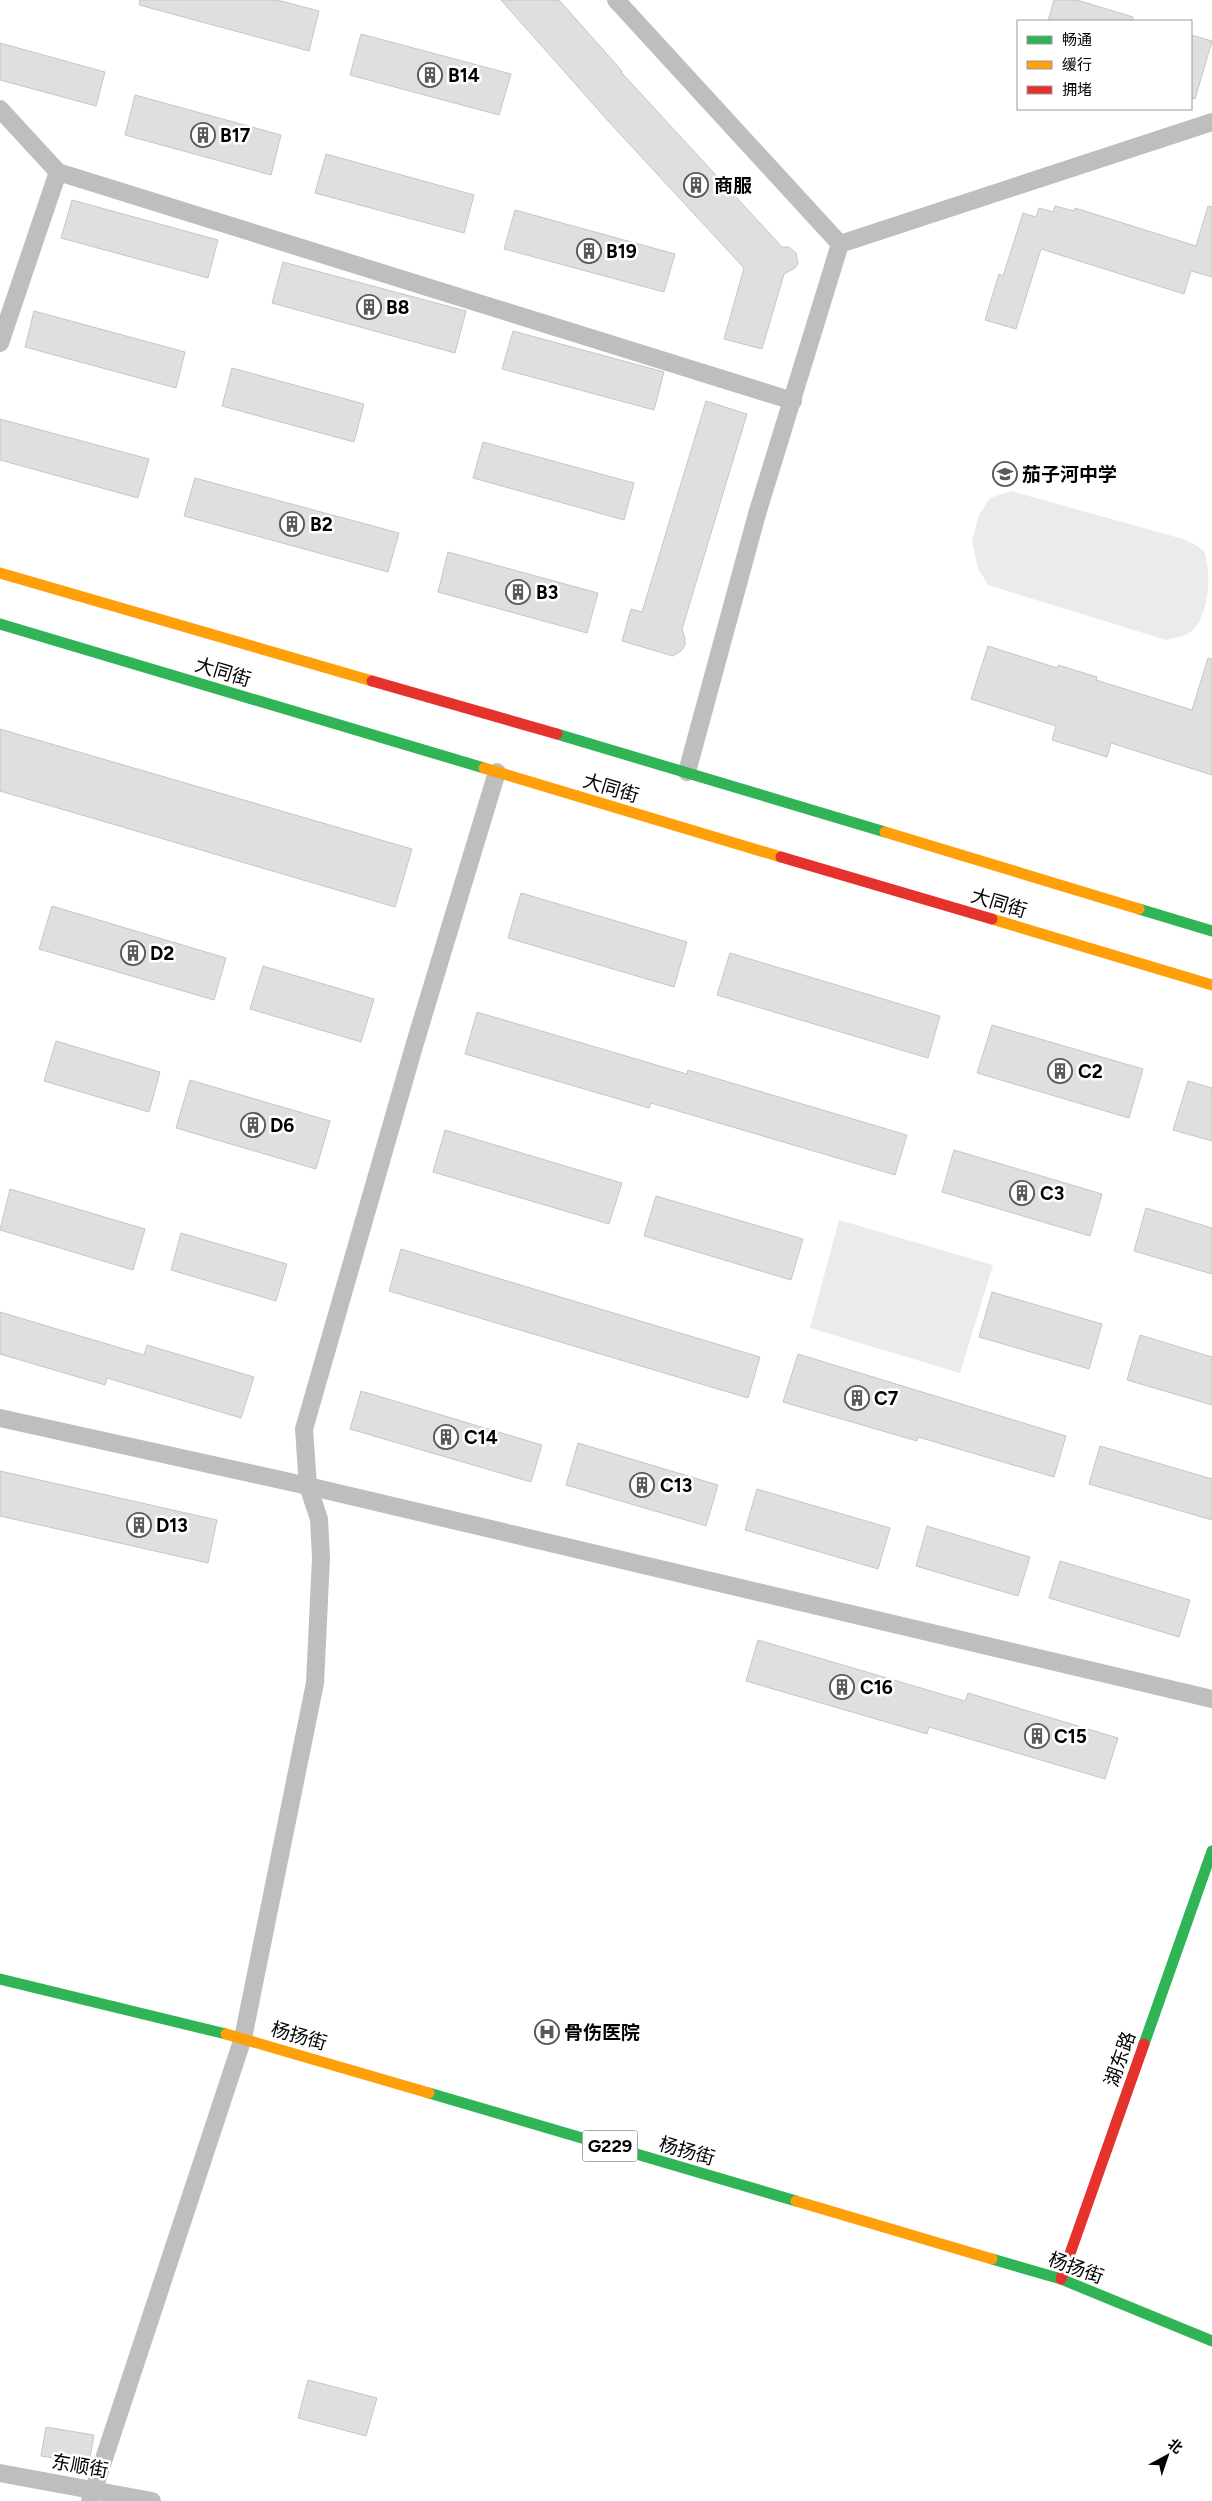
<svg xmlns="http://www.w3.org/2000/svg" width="1212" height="2501" font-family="Figtree,'Noto Sans SC',sans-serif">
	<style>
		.green { fill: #ebebeb }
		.building { fill: #dfdfdf; stroke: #c6c6c6 }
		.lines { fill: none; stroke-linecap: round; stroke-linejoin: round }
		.street { stroke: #bebebe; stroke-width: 18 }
		.fast { stroke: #30b455; stroke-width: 11 }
		.slow { stroke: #ff9f0a; stroke-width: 11 }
		.jam { stroke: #e5322d; stroke-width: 11 }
		.labels { text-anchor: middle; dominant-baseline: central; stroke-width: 5; stroke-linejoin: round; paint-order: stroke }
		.shield { fill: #fff; stroke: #4c4c4c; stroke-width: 1 }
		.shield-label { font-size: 18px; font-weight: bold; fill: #000 }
		.poi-label { font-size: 19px; font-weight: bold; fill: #000; stroke: #fff; text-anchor: start }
		.street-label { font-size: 19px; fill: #000; stroke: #fff }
	</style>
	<rect width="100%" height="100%" fill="#fff"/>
	<!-- green -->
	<g class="green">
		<path d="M1011,491L1183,539C1189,542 1199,546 1204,551C1212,572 1210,614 1192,631C1187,636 1174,638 1166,640L988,585L978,568L972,541L979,515L990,498Z"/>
		<polygon points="839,1220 993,1265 960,1373 810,1328"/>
	</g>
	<!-- building -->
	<g class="building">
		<polygon points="140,0 277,0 319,11 309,51 139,5"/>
		<polygon points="501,0 559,0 622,71 621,72 782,247 789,247 796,253 798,263 795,268 784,274 762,349 724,339 744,268 609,122"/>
		<polygon points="1054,0 1077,0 1133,17 1133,21 1048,21"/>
		<polygon points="361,34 511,74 499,115 350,75"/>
		<polygon points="1191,35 1212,41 1195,99 1191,98"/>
		<polygon points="0,43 105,72 96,106 0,80"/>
		<polygon points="135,95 281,135 271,175 125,135"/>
		<polygon points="326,154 474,195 464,233 315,193"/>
		<polygon points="72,200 218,240 208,278 61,238"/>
		<polygon points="1055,206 1074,211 1075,208 1196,246 1208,206 1212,207 1212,277 1191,271 1184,294 1041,249 1016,329 985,320 999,274 1003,276 1023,213 1036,217 1039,208 1053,212"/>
		<polygon points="515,210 675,254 664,292 504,249"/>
		<polygon points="283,262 466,311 455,353 272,303"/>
		<polygon points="34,311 185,352 176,388 25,347"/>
		<polygon points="513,331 664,372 654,410 502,369"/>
		<polygon points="232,368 364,404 354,442 222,406"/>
		<polygon points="706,401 747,414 682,629 685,638 685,645 681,651 673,656 622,641 631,609 642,612"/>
		<polygon points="0,419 149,459 138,498 0,460"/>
		<polygon points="483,442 634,483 624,520 473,478"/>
		<polygon points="195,478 399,533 388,572 184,516"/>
		<polygon points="448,552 598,593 587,633 438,592"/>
		<polygon points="988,646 1057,668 1058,665 1097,677 1096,680 1192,710 1208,658 1212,659 1212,775 1111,743 1107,757 1052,740 1056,726 971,699"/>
		<polygon points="0,729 412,849 395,907 0,791"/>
		<polygon points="521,893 687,942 674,987 508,938"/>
		<polygon points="52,906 226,958 214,1000 39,949"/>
		<polygon points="730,953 940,1016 928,1058 717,995"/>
		<polygon points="263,966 374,999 361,1042 250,1009"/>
		<polygon points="477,1012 687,1074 688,1070 907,1135 895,1175 651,1103 649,1108 465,1054"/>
		<polygon points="992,1025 1143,1069 1129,1118 977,1073"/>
		<polygon points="56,1041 160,1072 149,1112 44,1081"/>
		<polygon points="190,1080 330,1121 316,1169 176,1128"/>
		<polygon points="1188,1081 1212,1088 1212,1141 1173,1130"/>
		<polygon points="445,1130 622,1183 609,1224 433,1172"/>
		<polygon points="954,1150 1102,1194 1090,1236 942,1192"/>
		<polygon points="10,1189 145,1229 133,1270 0,1230"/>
		<polygon points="656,1196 803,1239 791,1280 644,1236"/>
		<polygon points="1146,1208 1212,1228 1212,1274 1134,1251"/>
		<polygon points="181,1233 287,1264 276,1301 171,1270"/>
		<polygon points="401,1249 760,1357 748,1398 389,1291"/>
		<polygon points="992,1292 1102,1324 1089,1369 979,1337"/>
		<polygon points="0,1312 144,1355 147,1345 254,1377 241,1418 107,1378 105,1385 0,1354"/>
		<polygon points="1140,1335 1212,1357 1212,1405 1127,1380"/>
		<polygon points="798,1354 1066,1436 1054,1477 918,1437 917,1441 783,1402"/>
		<polygon points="361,1391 542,1445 531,1482 350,1429"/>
		<polygon points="578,1443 718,1485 706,1526 566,1485"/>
		<polygon points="1100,1446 1212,1479 1212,1520 1089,1484"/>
		<polygon points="0,1471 217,1520 208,1563 0,1516"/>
		<polygon points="757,1489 890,1528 878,1569 745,1530"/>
		<polygon points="927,1526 1030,1557 1018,1596 916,1566"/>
		<polygon points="1060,1561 1190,1600 1179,1637 1049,1598"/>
		<polygon points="758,1640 965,1701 968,1693 1118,1738 1105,1779 929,1727 927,1734 746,1681"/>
		<polygon points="308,2380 377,2398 366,2436 298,2418"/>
		<polygon points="46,2427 94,2435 89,2464 41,2456"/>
	</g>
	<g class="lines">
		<!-- street -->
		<g class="street">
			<polyline points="616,0 840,244 1212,122"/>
			<polyline points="0,109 58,172 793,401"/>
			<polyline points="0,343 58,172"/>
			<polyline points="687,772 757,514 840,244"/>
			<polyline points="0,1418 308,1486 1212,1699"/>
			<polyline points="0,2473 152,2501"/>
			<polyline points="90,2501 243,2038 315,1683 321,1558 319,1519 308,1486 304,1429 415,1043 497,772"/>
		</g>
		<!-- fast -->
		<g class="fast">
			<polyline points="0,624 484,768"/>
			<polyline points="557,734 885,832"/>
			<polyline points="1139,909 1212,931"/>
			<polyline points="0,1979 226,2034"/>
			<polyline points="1144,2044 1212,1851"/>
			<polyline points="429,2093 796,2201"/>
			<polyline points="992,2259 1061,2279 1212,2341"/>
		</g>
		<!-- slow -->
		<g class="slow">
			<polyline points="0,573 372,681"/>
			<polyline points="484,768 781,857"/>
			<polyline points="885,832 1139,909"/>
			<polyline points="992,919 1212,985"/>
			<polyline points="226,2034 429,2093"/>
			<polyline points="796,2201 992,2259"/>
		</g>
		<!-- jam -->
		<g class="jam">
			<polyline points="372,681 557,734"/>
			<polyline points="781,857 992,919"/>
			<polyline points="1061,2279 1144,2044"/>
		</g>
	</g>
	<!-- icons -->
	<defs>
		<symbol id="building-ring" viewBox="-11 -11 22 22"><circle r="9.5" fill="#fff" stroke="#595959" stroke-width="1.5"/><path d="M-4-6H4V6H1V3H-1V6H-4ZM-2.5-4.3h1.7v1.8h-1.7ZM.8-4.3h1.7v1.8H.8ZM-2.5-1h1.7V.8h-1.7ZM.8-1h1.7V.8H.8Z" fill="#595959"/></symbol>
		<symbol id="school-ring" viewBox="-11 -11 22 22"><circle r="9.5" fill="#fff" stroke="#595959" stroke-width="1.5"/><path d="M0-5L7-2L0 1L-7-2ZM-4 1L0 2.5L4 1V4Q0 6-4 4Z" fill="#595959"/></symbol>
		<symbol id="hospital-ring" viewBox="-11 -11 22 22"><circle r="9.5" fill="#fff" stroke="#595959" stroke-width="1.5"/><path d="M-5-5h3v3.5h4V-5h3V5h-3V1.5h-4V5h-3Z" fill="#595959"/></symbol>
	</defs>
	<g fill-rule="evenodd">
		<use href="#building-ring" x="416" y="61" width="28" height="28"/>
		<use href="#building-ring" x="189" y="121" width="28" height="28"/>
		<use href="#building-ring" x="682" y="171" width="28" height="28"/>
		<use href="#building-ring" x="575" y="237" width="28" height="28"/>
		<use href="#building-ring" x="355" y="293" width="28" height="28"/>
		<use href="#school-ring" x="991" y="460" width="28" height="28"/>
		<use href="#building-ring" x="278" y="510" width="28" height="28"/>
		<use href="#building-ring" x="504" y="578" width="28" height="28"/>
		<use href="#building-ring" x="119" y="939" width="28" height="28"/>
		<use href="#building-ring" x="1046" y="1057" width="28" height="28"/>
		<use href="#building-ring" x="239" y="1111" width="28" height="28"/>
		<use href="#building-ring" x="1008" y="1179" width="28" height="28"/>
		<use href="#building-ring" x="843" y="1384" width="28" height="28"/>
		<use href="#building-ring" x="432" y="1423" width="28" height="28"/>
		<use href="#building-ring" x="628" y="1471" width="28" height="28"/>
		<use href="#building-ring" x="125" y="1511" width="28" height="28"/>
		<use href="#building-ring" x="828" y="1673" width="28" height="28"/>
		<use href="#building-ring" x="1023" y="1722" width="28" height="28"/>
		<use href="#hospital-ring" x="533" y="2018" width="28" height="28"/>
	</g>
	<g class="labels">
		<!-- shield labels -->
		<rect class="shield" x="582.5" y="2130.5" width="55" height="31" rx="4"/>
		<g class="shield-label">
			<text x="610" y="2146">G229</text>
		</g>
		<!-- poi labels -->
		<g class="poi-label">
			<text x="448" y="75">B14</text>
			<text x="220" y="135">B17</text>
			<text x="714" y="185">商服</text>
			<text x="606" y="251">B19</text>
			<text x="386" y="307">B8</text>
			<text x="1022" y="474">茄子河中学</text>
			<text x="310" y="524">B2</text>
			<text x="536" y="592">B3</text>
			<text x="150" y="953">D2</text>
			<text x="1078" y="1071">C2</text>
			<text x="270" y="1125">D6</text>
			<text x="1040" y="1193">C3</text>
			<text x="874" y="1398">C7</text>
			<text x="464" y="1437">C14</text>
			<text x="660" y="1485">C13</text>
			<text x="156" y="1525">D13</text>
			<text x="860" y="1687">C16</text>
			<text x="1054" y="1736">C15</text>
			<text x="564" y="2032">骨伤医院</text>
		</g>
		<!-- street labels -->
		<g class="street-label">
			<text transform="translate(223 672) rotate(17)">大同街</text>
			<text transform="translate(611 788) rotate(17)">大同街</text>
			<text transform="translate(999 903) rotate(17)">大同街</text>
			<text transform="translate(299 2036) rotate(16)">杨扬街</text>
			<text transform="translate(1120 2059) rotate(-71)">湖东路</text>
			<text transform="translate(687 2151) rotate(16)">杨扬街</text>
			<text transform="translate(1076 2268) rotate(20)">杨扬街</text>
			<text transform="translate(80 2466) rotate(10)">东顺街</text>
		</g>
	</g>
	<!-- legend -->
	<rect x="1017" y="20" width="175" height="90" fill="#ffffff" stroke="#999999"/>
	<rect x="1027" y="36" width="25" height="8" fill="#30b455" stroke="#999999"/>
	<text x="1062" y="45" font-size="15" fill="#000000">畅通</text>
	<rect x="1027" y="61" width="25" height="8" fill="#ff9f0a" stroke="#999999"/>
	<text x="1062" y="70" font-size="15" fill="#000000">缓行</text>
	<rect x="1027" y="86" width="25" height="8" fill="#e5322d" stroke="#999999"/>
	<text x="1062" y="95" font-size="15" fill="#000000">拥堵</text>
	<!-- north arrow -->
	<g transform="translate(1167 2456) rotate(40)" stroke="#ffffff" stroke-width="4" paint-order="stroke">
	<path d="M0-4L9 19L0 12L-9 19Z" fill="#000000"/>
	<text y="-8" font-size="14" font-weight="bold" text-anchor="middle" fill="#000000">北</text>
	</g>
</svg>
